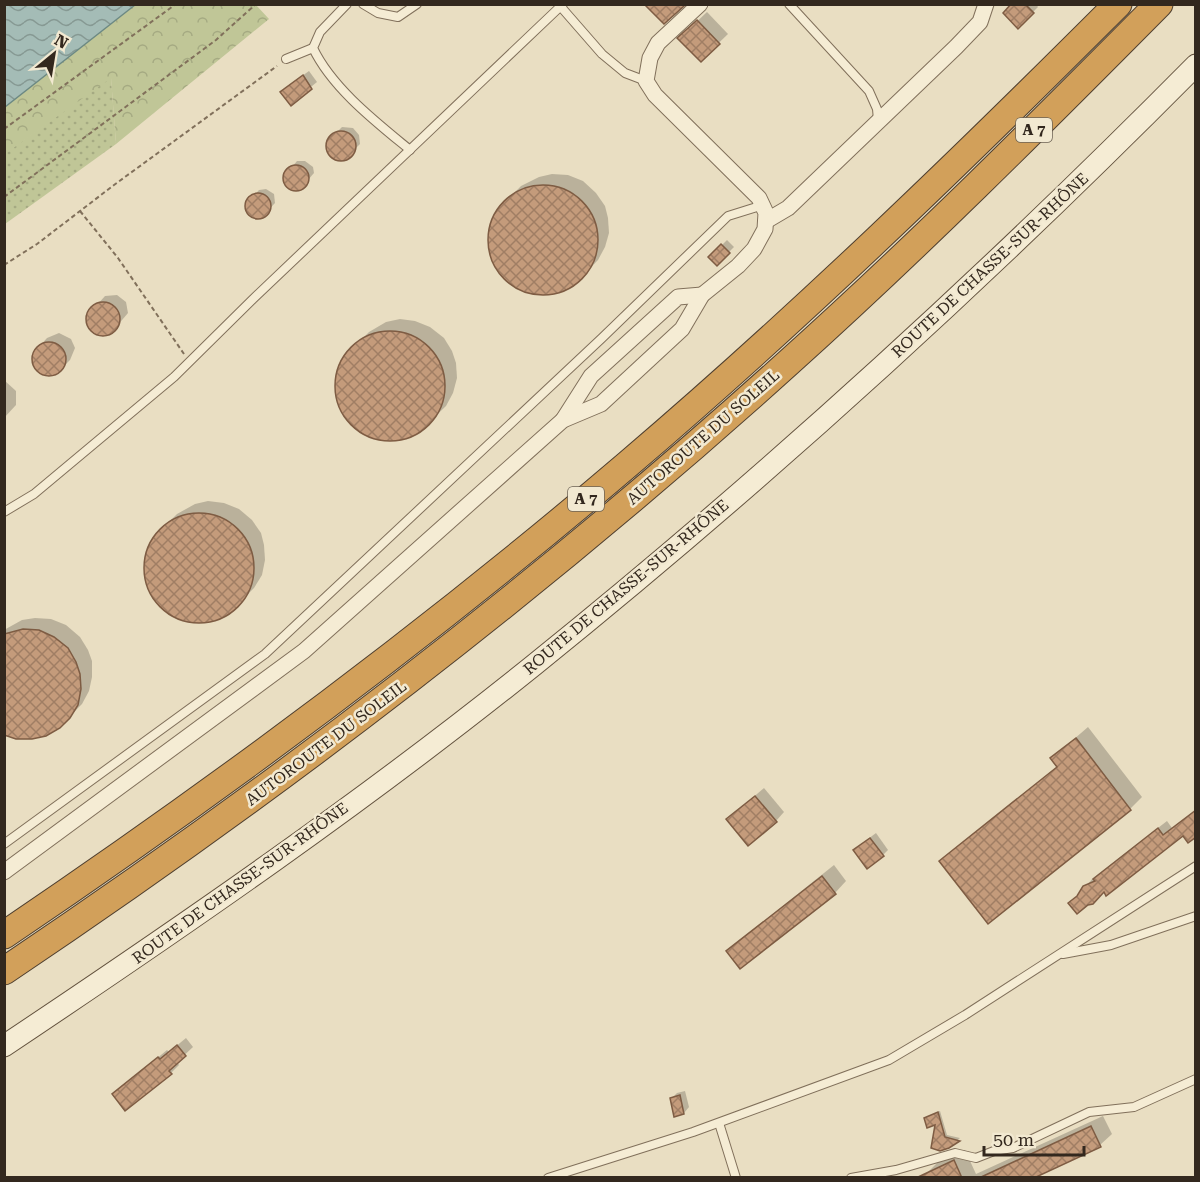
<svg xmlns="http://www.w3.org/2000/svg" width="1200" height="1182" font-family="'Roboto Serif',serif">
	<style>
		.grass { fill: url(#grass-dots) }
		.forest { fill: url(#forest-crowns) }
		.water { fill: url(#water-waves); stroke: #6c8983; stroke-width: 1.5 }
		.shadow { fill: #0003 }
		.building { fill: url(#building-cross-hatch); stroke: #7e5c43; stroke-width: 1.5 }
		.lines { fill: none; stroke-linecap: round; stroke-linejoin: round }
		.lane-casing { stroke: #81705b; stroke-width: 10 }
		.street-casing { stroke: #81705b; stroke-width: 17 }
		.secondary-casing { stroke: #63523e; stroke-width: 23 }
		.highway-casing { stroke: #4f3f2f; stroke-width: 29 }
		.path { stroke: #81705b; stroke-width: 2; stroke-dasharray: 4.5 3; stroke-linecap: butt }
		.lane { stroke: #f5ecd4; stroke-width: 8 }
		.street { stroke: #f5ecd4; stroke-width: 15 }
		.secondary { stroke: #f5ecd4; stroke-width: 21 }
		.highway { stroke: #d2a05a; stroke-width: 27 }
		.labels { text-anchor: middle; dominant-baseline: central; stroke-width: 5; stroke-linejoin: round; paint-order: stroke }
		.shield { fill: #f2e9d1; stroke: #6c6254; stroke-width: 1.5 }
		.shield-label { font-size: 15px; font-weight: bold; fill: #33281e }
		.street-label { font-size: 16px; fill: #33281e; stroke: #f2e9d1 }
	</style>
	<defs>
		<pattern id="grass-dots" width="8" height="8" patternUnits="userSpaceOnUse" patternTransform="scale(1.5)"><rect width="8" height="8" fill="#c0c697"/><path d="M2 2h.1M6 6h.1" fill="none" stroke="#a5aa82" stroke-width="1.8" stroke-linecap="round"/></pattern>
		<pattern id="forest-crowns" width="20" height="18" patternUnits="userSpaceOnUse" patternTransform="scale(1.5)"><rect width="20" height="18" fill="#c0c697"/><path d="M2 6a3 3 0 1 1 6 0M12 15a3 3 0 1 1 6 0" fill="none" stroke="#a5aa82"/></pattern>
		<pattern id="water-waves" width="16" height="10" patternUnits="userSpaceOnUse" patternTransform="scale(1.5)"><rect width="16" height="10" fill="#a4bcb6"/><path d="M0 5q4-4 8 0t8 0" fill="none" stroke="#869993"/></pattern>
		<pattern id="building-cross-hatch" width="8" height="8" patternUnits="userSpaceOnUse" patternTransform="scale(1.5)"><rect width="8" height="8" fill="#c49b7b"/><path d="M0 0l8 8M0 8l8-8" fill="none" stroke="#a07e64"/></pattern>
	</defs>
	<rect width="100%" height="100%" fill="#e9dec2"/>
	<!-- grass -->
	<polygon class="grass" points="111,77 116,144 5,224 4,154"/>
	<!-- forest -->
	<polygon class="forest" points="135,5 256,5 269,19 116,144 111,78 5,154 5,107"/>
	<!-- water -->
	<polygon class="water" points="5,4 135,4 135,5 5,107"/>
	<!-- shadow -->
	<g class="shadow">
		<polygon points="1013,4 1036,4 1038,7 1018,27"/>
		<polygon points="707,12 728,34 701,60 688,30"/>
		<polygon points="309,71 317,82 291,103 288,86"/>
		<polygon points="342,127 353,128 359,135 360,144 346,158 339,159 334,158 328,149 328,141"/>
		<polygon points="297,161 305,161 313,167 314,173 301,188 293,189 286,183 285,175"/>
		<polygon points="552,174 568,175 583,181 596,193 605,206 608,218 609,233 605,247 598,260 576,283 563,290 548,294 533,293 520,289 507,280 497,269 489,247 489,234 492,221 500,208 521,186 539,177"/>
		<polygon points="266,189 274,194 275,203 263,216 255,217 248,212 247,204 259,190"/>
		<polygon points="727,240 734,247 717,264 710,257"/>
		<polygon points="117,295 126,302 128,313 111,333 98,334 90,326 89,314 105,296"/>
		<polygon points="400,319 415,321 430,327 444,338 452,351 456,363 457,378 453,393 446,406 423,428 410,436 396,439 380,439 368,434 354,426 344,414 339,402 337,380 340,367 347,354 369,332 386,322"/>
		<polygon points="59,333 71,339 75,348 70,360 61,369 51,374 41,372 34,360 38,348 47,338"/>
		<polygon points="4,380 16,391 16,405 4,418"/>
		<polygon points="208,501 224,503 239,509 252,520 261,533 264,545 265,560 262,575 254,588 232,610 219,618 204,621 189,621 176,617 163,608 153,596 145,574 146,562 149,549 156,535 177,514 195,504"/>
		<polygon points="35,618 51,619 66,625 80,637 88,650 92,661 92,677 89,691 82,704 59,727 4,733 4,630 22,620"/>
		<polygon points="1088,727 1142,797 1130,809 989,921 941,861 953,850 1058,766 1052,758"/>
		<polygon points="764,788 784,812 776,821 737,811"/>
		<polygon points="1196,810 1196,835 1183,834 1104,890 1090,904 1078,912 1080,893 1093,878 1167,821 1172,828"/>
		<polygon points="876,833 888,850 883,855 860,845"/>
		<polygon points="834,865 846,881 835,893 728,951 740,940"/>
		<polygon points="186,1038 193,1047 177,1062 179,1065 171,1073 114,1094 167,1050 169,1052"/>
		<polygon points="685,1091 689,1107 684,1113 671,1099 677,1093"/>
		<polygon points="940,1111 947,1135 960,1138 949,1147 937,1123 926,1118"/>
		<polygon points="1103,1116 1112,1134 1100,1145 1031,1178 928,1178 926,1174 937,1163 965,1150 976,1174"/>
	</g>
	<!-- building -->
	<g class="building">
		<polygon points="644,4 683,4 684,6 664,24"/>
		<polygon points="1011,4 1025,4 1034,13 1018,29 1003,13"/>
		<polygon points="697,20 720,44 701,62 677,38"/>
		<polygon points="303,75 312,89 291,106 280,92"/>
		<circle cx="341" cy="146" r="15"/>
		<circle cx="296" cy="178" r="13"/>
		<circle cx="543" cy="240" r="55"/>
		<circle cx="258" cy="206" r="13"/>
		<polygon points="721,244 730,253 717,266 708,257"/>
		<circle cx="103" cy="319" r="17"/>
		<circle cx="390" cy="386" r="55"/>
		<circle cx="49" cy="359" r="17"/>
		<circle cx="199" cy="568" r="55"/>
		<polygon points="23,629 39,630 54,637 68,648 76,662 80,674 81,689 78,705 70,718 60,728 46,736 32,739 16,739 4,735 4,634"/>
		<polygon points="1076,738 1131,810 988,924 939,861 1057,767 1050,758"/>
		<polygon points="755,796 777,822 748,846 726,819"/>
		<polygon points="1196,810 1196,837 1188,843 1183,836 1106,896 1104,892 1093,904 1088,905 1077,914 1068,903 1077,896 1083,886 1095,881 1093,879 1158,828 1163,835"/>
		<polygon points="870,838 884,856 867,869 853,850"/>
		<polygon points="822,876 836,894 740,969 726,951"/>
		<polygon points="177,1045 186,1056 169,1071 172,1074 125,1111 112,1094 158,1057 160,1059"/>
		<polygon points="680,1095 684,1114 674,1117 670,1098"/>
		<polygon points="938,1112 945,1137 960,1141 949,1148 940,1151 931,1148 935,1125 927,1128 924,1118"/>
		<polygon points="1091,1126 1101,1147 1034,1178 979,1178"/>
		<polygon points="954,1160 962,1178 916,1178"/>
	</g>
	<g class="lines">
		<defs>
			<g id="lane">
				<path d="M347,4L320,32L313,48C332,88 376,122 410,150"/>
				<polyline points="363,4 378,13 398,17 417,4"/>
				<polyline points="789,4 869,91 877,109 878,120"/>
				<polyline points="561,7 602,54 625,73 646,81"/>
				<polyline points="286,59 313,48"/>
				<polyline points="4,512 34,494 174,377 253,299 563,4"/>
				<polyline points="4,844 265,654 602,338 728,216 763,205"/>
				<polyline points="1063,954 1111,945 1196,916"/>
				<polyline points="719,1123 736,1178"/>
				<polyline points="548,1178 693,1132 889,1060 965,1015 1196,866"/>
				<polyline points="851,1178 896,1170 955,1153 976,1158 994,1151 1013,1148 1089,1112 1134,1107 1196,1079"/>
			</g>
			<g id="street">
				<polyline points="766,221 788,208 956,47 980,22 986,4"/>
				<polyline points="563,420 591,376 678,297 702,295"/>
				<polyline points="4,872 304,651 563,420 601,404 682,329 702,295 738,266 754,249 765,229 766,213 759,198 655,95 646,81 650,58 658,43 700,4"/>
			</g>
			<path id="secondary" d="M4,1046C185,925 365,801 534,665C766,478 986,277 1196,65"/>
			<g id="highway">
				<path d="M4,935C220,789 429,634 628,464C798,319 959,163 1118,4"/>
				<path d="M4,971C280,786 542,585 788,363C916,248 1038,126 1159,4"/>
			</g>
		</defs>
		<!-- lane casing -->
		<use href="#lane" class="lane-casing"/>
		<!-- street casing -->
		<use href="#street" class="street-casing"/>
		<!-- secondary casing -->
		<use href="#secondary" class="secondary-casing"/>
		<!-- highway casing -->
		<use href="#highway" class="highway-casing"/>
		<!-- path -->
		<g class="path">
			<polyline points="4,129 176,4"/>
			<polyline points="4,197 216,40 256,4"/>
			<polyline points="80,211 118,258 184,354"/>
			<polyline points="4,265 37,244 114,185 277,66"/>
		</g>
		<!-- lane -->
		<use href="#lane" class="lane"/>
		<!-- street -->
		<use href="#street" class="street"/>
		<!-- secondary -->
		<use href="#secondary" class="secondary"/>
		<!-- highway -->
		<use href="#highway" class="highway"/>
	</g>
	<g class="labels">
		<!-- shield labels -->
		<g class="shield">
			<rect x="1016" y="118" width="36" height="24" rx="4.5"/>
			<rect x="568" y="487" width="36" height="24" rx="4.5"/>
		</g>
		<g class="shield-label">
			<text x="1034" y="130">A 7</text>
			<text x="586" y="499">A 7</text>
		</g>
		<!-- street labels -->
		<g class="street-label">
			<text transform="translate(990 265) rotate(-43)">ROUTE DE CHASSE-SUR-RHÔNE</text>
			<text transform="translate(703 437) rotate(-41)">AUTOROUTE DU SOLEIL</text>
			<text transform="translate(626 587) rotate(-40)">ROUTE DE CHASSE-SUR-RHÔNE</text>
			<text transform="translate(326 743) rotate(-37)">AUTOROUTE DU SOLEIL</text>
			<text transform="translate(240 883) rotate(-36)">ROUTE DE CHASSE-SUR-RHÔNE</text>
		</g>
	</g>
	<!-- border -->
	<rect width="1200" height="1182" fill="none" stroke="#33281e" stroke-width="12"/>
	<!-- north arrow -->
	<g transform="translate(54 54) rotate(30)" stroke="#f2e9d1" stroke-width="4.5" paint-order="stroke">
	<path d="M0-4.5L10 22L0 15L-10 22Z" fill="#33281e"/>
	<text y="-9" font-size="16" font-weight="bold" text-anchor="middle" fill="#33281e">N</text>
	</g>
	<!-- scale -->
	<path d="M984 1146v9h100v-9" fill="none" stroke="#33281e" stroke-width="3"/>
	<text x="993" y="1146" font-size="18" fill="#33281e" stroke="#f2e9d1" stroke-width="4.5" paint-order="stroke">50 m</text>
</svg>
